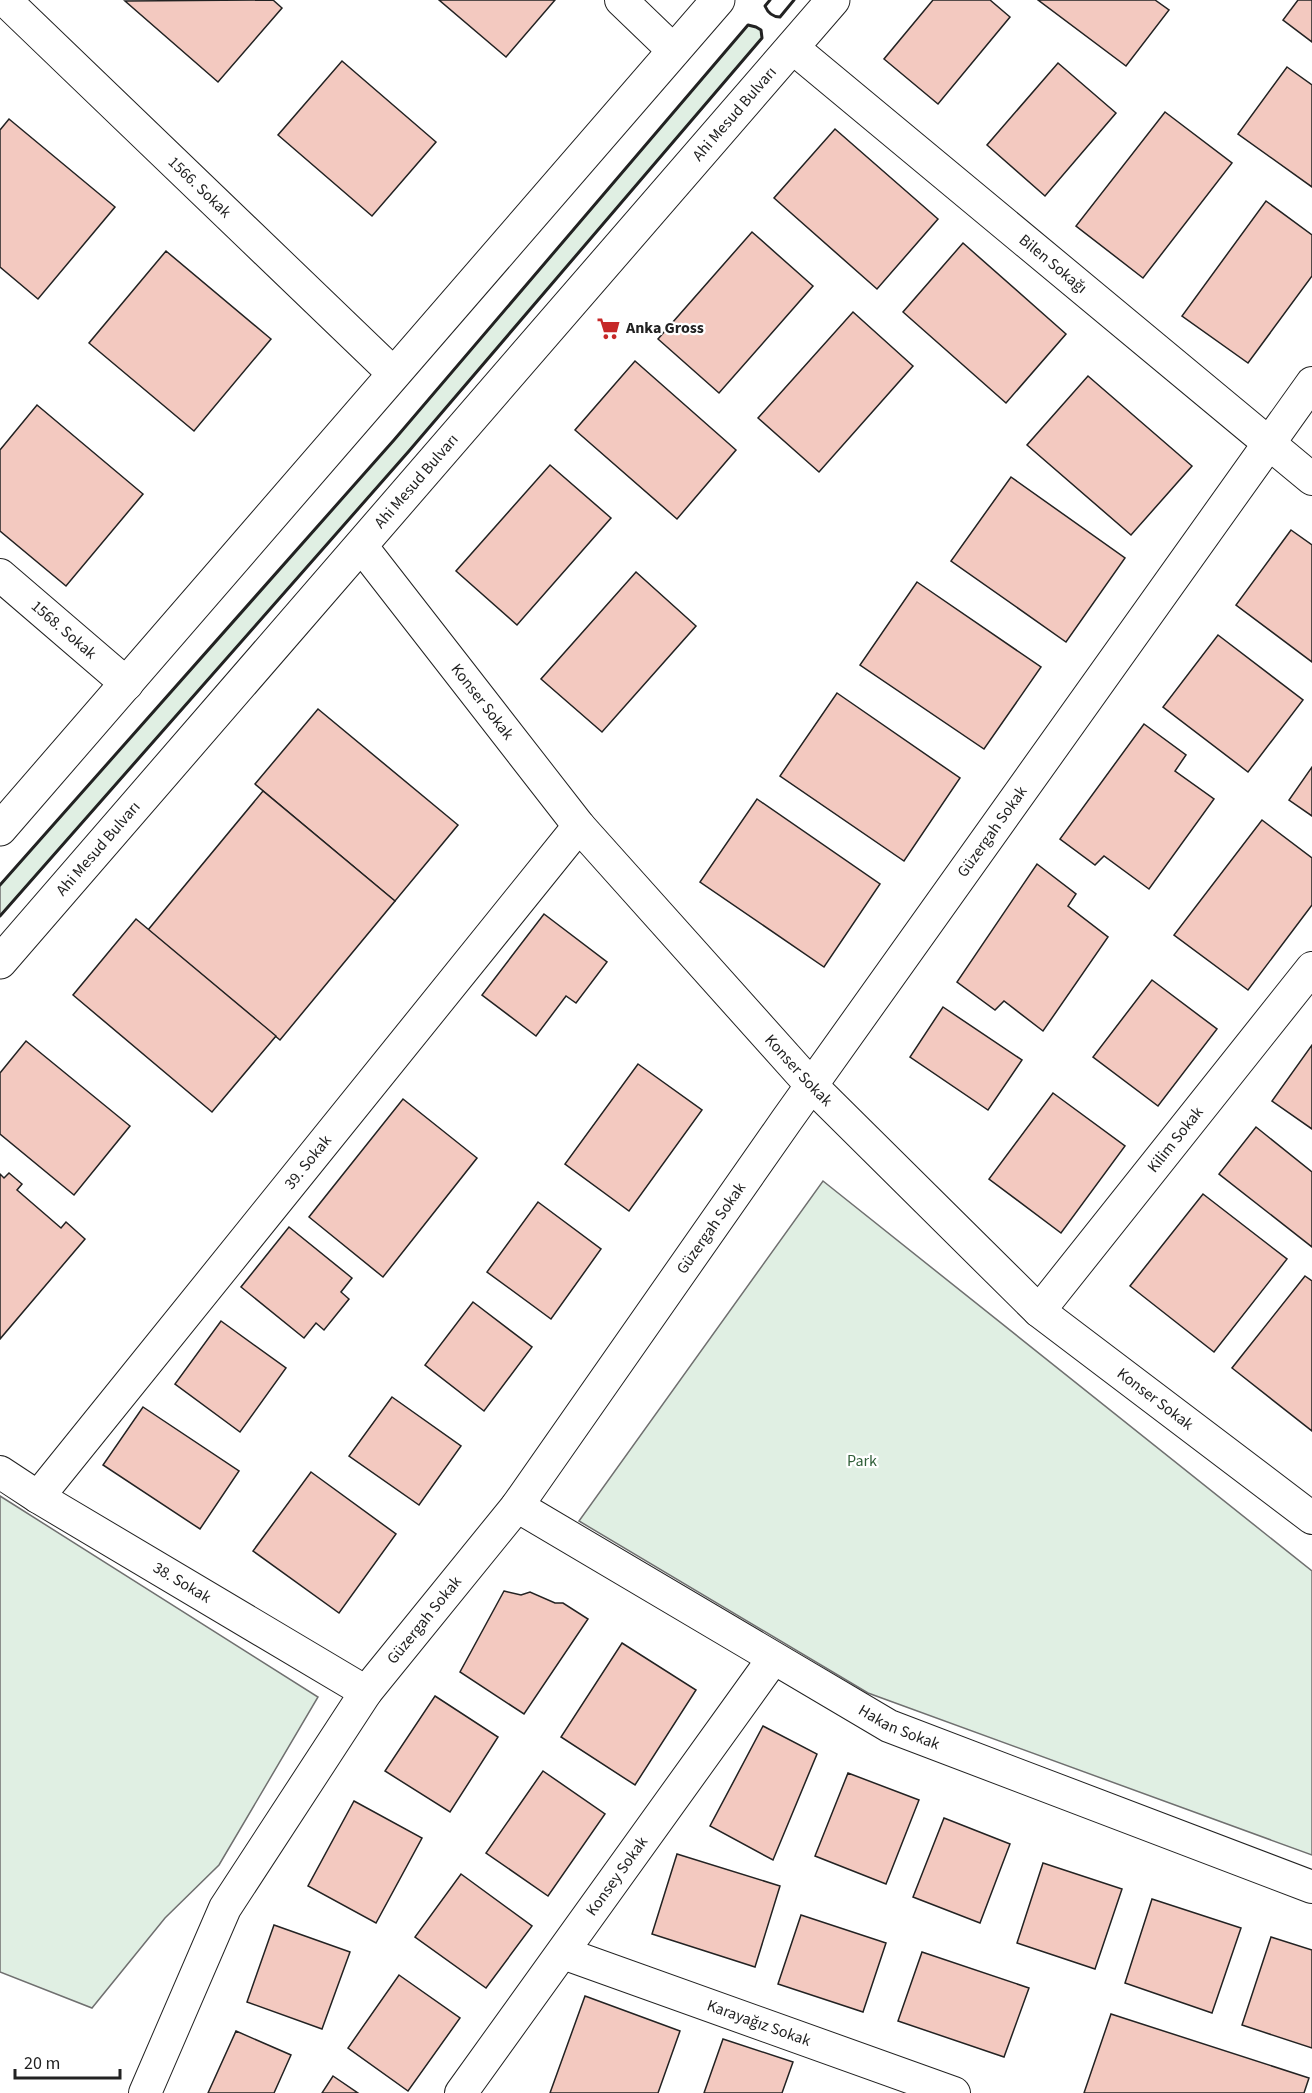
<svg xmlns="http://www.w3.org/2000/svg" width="1312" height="2093" font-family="'Source Sans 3',sans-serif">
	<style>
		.green { fill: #e0efe3; stroke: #6f6f6f; stroke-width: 1.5 }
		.building { fill: #f3c9c0; stroke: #222; stroke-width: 1.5 }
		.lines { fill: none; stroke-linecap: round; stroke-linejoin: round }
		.minor-casing { stroke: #222; stroke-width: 34 }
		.secondary-casing { stroke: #222; stroke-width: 35 }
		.minor { stroke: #fff; stroke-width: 32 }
		.secondary { stroke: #fff; stroke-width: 33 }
		.wall { stroke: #222; stroke-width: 3 }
		.labels { text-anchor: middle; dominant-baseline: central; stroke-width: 4.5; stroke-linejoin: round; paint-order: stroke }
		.street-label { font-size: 16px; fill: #222; stroke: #fff }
		.poi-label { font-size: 16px; font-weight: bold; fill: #222; stroke: #fff; text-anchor: start }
		.park-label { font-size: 16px; fill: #2f5e38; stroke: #fff }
	</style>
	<rect width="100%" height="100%" fill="#fff"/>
	<!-- green -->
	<g class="green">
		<polygon points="748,25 756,27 761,30 762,38 409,451 0,916 0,885 394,440"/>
		<polygon points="823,1181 1312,1571 1312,1855 868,1693 579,1521"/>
		<polygon points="0,1496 318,1697 219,1865 165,1918 92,2008 0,1972"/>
	</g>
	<!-- building -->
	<g class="building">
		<polygon points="273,0 282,8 218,82 125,1"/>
		<polygon points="439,0 555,0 506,57"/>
		<polygon points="933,0 990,0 1010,17 938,104 884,59"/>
		<polygon points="1038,0 1155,0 1169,10 1126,66"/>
		<polygon points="1298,0 1312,0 1312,42 1283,20"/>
		<polygon points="342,61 436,142 372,216 278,135"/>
		<polygon points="1058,63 1116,113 1045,196 987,145"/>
		<polygon points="1287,67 1312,85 1312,187 1238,134"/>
		<polygon points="1165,112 1232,163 1143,278 1076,226"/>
		<polygon points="9,119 115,207 38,299 0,267 0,130"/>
		<polygon points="835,129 938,219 877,289 774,198"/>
		<polygon points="1266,201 1312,235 1312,276 1248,363 1182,316"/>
		<polygon points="752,232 813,286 719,393 658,339"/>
		<polygon points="963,243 1066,334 1006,403 903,312"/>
		<polygon points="166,251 271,339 194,431 89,343"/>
		<polygon points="853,312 913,366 819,472 758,418"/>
		<polygon points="635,361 736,450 677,519 575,430"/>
		<polygon points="1088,376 1192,466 1131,535 1027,445"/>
		<polygon points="37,405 143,494 66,586 0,531 0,450"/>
		<polygon points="550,465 611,518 517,625 456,571"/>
		<polygon points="1011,477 1125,558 1066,642 951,561"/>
		<polygon points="1291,530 1312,545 1312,662 1236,605"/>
		<polygon points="636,572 696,626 602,732 541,679"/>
		<polygon points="917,582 1041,667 984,749 860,665"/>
		<polygon points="1218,635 1303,700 1248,772 1163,707"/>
		<polygon points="837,693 960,778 904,861 780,776"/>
		<polygon points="318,709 458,825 395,901 255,784"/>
		<polygon points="1144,724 1186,755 1175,771 1214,799 1149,889 1104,856 1095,865 1060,839"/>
		<polygon points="1312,767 1312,816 1289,800"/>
		<polygon points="263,791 395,901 280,1040 148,930"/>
		<polygon points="757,799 880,884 824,967 700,882"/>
		<polygon points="1262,820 1312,858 1312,905 1248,990 1174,935"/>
		<polygon points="1037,864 1076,894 1068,906 1108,937 1043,1031 1004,1001 995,1010 957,982"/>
		<polygon points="544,914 607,962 576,1003 566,996 536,1036 482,995"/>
		<polygon points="136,919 276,1036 212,1112 73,995"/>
		<polygon points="1152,980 1217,1029 1158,1106 1093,1057"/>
		<polygon points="943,1007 1022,1060 988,1110 910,1057"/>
		<polygon points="26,1041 130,1126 74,1195 0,1134 0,1073"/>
		<polygon points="1312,1045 1312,1129 1272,1101"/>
		<polygon points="638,1064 702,1110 629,1211 565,1164"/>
		<polygon points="1053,1093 1125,1146 1061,1233 989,1179"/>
		<polygon points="403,1099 477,1158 383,1277 309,1217"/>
		<polygon points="1256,1127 1312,1172 1312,1247 1219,1174"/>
		<polygon points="9,1173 22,1184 17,1190 61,1228 66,1222 85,1239 0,1339 0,1174 4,1178"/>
		<polygon points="1203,1194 1287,1259 1214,1352 1130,1286"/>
		<polygon points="538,1202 601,1249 551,1319 487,1272"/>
		<polygon points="289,1227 352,1278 341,1292 349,1299 324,1330 316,1323 304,1338 241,1287"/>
		<polygon points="1305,1276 1312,1281 1312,1431 1232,1368"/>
		<polygon points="473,1302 532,1347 484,1411 425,1365"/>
		<polygon points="221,1321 286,1368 240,1432 175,1384"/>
		<polygon points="392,1397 461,1446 419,1505 349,1456"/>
		<polygon points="143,1407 239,1471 200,1529 103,1465"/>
		<polygon points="311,1472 396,1534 339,1613 253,1551"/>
		<polygon points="504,1591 521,1595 530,1592 555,1603 563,1603 588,1619 524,1714 460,1672"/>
		<polygon points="622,1643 696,1690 635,1785 561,1737"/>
		<polygon points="435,1696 498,1737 450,1812 385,1771"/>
		<polygon points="763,1726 817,1754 773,1860 710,1826"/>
		<polygon points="543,1771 605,1814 548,1896 486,1853"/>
		<polygon points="848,1773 919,1800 886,1884 815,1856"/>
		<polygon points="354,1801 422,1838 376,1923 308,1886"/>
		<polygon points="944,1818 1010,1844 980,1923 913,1897"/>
		<polygon points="677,1854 780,1886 755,1967 652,1934"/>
		<polygon points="1043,1863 1122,1889 1095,1969 1017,1943"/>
		<polygon points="461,1874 532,1926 486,1988 415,1937"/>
		<polygon points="1152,1899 1241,1928 1212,2013 1125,1983"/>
		<polygon points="801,1915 886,1943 863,2012 778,1984"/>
		<polygon points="274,1925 350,1952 322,2029 247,2002"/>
		<polygon points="1271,1937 1312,1950 1312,2048 1242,2025"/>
		<polygon points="922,1952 1029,1988 1004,2057 898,2021"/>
		<polygon points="399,1975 460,2018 408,2091 348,2048"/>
		<polygon points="585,1996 680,2031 658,2093 550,2093"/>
		<polygon points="1111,2014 1309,2078 1304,2093 1084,2093"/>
		<polygon points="236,2031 291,2055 274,2093 208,2093"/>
		<polygon points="723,2039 793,2062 782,2093 704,2093"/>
		<polygon points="333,2076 358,2093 322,2093"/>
	</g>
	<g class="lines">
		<defs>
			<g id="minor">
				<path id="s1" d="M5,0L394,374"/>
				<polyline points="621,0 674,51"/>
				<path id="s2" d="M793,48L1312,479"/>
				<path id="s3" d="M362,547L579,826L811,1085L1039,1311L1312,1518"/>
				<path id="s4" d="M0,575L127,684"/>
				<path id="s5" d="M1039,1311L1312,968"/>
				<path id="s6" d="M0,1472L38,1497L366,1692"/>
				<path id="s7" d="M38,1497L579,826"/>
				<path id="s8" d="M517,1506L889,1726L1312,1887"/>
				<path id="s9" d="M563,1953L954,2093"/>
				<path id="s10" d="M145,2093L225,1908L366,1692L517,1506L786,1121L1312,383"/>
				<path id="s11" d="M461,2093L773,1659"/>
			</g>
			<g id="secondary">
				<polyline points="0,829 718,0"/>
				<path id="s12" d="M0,962L833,0"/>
			</g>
		</defs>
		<!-- minor casing -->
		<use href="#minor" class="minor-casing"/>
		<!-- secondary casing -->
		<use href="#secondary" class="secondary-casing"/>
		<!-- minor -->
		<use href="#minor" class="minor"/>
		<!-- secondary -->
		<use href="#secondary" class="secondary"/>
		<!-- wall -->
		<g class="wall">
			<path d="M770,0L765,6C768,13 772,17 780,17L794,0"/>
			<polyline points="0,885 394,440 748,25 756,27 761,30 762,38 409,451 0,916"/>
		</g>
	</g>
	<!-- icons -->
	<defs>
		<symbol id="supermarket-bare" viewBox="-9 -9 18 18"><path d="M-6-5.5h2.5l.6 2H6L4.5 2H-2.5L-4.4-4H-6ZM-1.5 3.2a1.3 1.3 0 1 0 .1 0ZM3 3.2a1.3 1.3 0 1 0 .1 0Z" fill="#c62828" stroke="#fff" stroke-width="2.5" paint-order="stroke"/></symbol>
	</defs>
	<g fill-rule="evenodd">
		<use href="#supermarket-bare" x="592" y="312" width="33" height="33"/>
	</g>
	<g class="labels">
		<!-- street labels -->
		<g class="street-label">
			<text stroke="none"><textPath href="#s12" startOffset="1122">Ahi Mesud Bulvarı</textPath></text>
			<text stroke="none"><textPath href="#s1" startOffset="270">1566. Sokak</textPath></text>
			<text stroke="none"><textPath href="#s2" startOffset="338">Bilen Sokağı</textPath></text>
			<text stroke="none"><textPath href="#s12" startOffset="636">Ahi Mesud Bulvarı</textPath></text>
			<text stroke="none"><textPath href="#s4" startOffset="84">1568. Sokak</textPath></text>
			<text stroke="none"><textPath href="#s3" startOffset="196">Konser Sokak</textPath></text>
			<text stroke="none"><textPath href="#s10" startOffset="1524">Güzergah Sokak</textPath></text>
			<text stroke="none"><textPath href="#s12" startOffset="150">Ahi Mesud Bulvarı</textPath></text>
			<text stroke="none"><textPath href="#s3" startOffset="682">Konser Sokak</textPath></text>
			<text stroke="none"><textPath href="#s5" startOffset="219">Kilim Sokak</textPath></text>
			<text stroke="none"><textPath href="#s7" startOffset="430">39. Sokak</textPath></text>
			<text stroke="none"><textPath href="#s10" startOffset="1038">Güzergah Sokak</textPath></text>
			<text stroke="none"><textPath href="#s3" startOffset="1168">Konser Sokak</textPath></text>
			<text stroke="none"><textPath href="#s6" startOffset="213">38. Sokak</textPath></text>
			<text stroke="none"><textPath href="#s10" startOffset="552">Güzergah Sokak</textPath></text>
			<text stroke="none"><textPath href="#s8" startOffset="442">Hakan Sokak</textPath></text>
			<text stroke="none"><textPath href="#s11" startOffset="267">Konsey Sokak</textPath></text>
			<text stroke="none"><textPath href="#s9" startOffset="208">Karayağız Sokak</textPath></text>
		</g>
		<!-- poi labels -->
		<g class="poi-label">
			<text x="626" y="328">Anka Gross</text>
		</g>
		<!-- park labels -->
		<g class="park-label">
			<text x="862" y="1461">Park</text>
		</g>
	</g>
	<!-- scale -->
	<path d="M15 2069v9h105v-9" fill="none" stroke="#222222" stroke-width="3"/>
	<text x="24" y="2069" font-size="18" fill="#222222" stroke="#ffffff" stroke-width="4.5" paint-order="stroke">20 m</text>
</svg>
